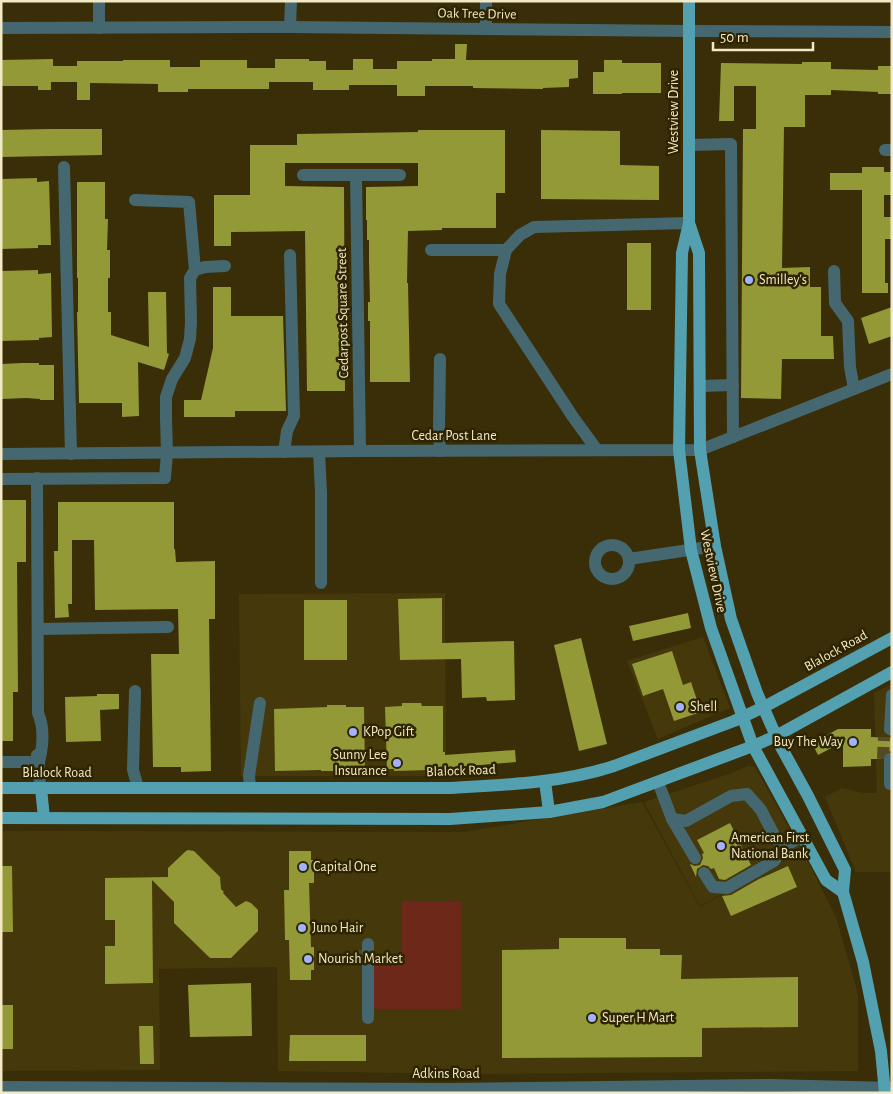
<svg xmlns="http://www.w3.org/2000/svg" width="893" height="1094" font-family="'Alegreya Sans',sans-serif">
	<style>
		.built { fill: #45390c }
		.green { fill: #6e2819 }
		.building { fill: #929936 }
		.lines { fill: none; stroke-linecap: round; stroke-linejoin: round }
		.minor-tunnel { stroke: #554a24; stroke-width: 12; stroke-dasharray: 12 6; stroke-linecap: butt }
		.minor { stroke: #456870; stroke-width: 12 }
		.major { stroke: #53a0b0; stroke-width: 12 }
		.poi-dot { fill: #a1b3fd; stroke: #2e2400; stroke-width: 2 }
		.labels { text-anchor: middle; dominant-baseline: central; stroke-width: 5; stroke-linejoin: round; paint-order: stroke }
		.street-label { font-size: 14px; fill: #f3e9c6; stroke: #2e2400 }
		.poi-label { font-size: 14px; fill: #f3e9c6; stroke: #2e2400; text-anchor: start }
	</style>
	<rect width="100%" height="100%" fill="#392e07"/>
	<!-- built -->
	<g class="built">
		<polygon points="445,593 446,776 241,776 239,594"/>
		<polygon points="703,637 730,708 658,739 627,661"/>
		<polygon points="892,684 892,872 856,872 825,797 842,788 863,793 877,793 874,693"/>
		<polygon points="748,766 755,767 801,849 700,906 644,802 729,774"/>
		<polygon points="642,802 700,907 802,850 836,917 858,994 858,1071 463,1074 278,1071 277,967 159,969 160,1070 1,1071 1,831 464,832"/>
	</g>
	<!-- green -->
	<polygon class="green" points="402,901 461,902 461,1009 378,1009 375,1008 373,1006 374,959 402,959"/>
	<!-- building -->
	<g class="building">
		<polygon points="455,44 467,44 466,60 578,60 578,78 569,79 569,87 543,88 543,89 473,88 473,86 425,86 425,96 397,96 397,85 349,85 349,90 313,90 313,82 269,82 269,89 188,89 188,92 158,92 158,84 90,83 90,100 77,100 77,82 51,82 51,90 38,90 38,86 1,86 1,60 53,59 53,66 77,66 77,61 123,61 123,60 170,60 170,67 200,67 200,60 247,60 247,68 275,68 275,59 309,59 309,61 326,61 326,70 353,70 353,59 373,59 373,69 397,69 397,61 432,61 432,59 455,59"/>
		<polygon points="604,60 622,60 622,63 661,63 661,93 622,93 622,94 593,94 593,72 604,72"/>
		<polygon points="802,62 831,62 831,69 878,70 878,66 892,66 892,94 878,94 878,92 831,90 831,95 805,95 805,127 784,127 782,268 810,267 810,287 821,287 821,336 833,336 834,359 782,359 781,399 741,398 743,129 756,129 756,86 734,86 734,121 719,121 721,63 802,64"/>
		<polygon points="50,129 102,129 102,155 1,157 1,130"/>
		<polygon points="418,130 505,130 505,193 496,193 496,228 442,228 442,230 408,231 407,283 408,283 410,382 370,382 370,321 368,321 368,302 370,302 369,261 369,240 367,240 367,220 366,220 366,187 418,186 418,163 285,163 285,186 344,187 345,391 307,391 305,231 231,232 231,246 214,246 214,195 250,195 250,145 297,145 297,134 418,132"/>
		<polygon points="541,130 620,131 620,165 659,166 659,200 541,199"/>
		<polygon points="862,167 884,167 884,172 892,172 892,195 884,195 884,217 892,217 892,239 885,239 885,283 888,283 888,293 862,293 862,190 830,190 830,173 862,173"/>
		<polygon points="37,178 37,182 49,181 51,245 38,245 38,248 1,249 1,179"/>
		<polygon points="77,182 105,182 105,219 108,219 107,250 110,250 110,278 108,278 108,312 111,312 111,335 149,347 148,292 166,292 167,353 169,354 164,370 138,362 139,416 122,417 122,403 79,403 77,312 78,312 78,278 77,278"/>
		<rect x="627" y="243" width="24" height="67"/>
		<polygon points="38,270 38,274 51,273 52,337 39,338 39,340 1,341 1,271"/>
		<polygon points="213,287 231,287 231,316 283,316 286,411 235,411 235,417 184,417 184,400 201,400 213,348"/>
		<polygon points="892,307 892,336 869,344 861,318"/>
		<polygon points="22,363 39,363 39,365 54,365 54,400 40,400 40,399 26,398 1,399 1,364"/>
		<polygon points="1,500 26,500 26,562 17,562 18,692 13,692 13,741 1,741"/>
		<polygon points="58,502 174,502 174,549 175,549 176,562 215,561 215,619 209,619 211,771 181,772 181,767 153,767 151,654 179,654 178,609 95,610 94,540 72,540 72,604 68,604 69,617 55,618 54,551 58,551"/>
		<polygon points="442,598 442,643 514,641 515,700 487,701 486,697 462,698 461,659 400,660 398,599"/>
		<rect x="304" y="600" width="43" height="60"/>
		<polygon points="688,613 691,628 633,641 629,626"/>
		<polygon points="581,638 607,744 579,751 554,645"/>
		<polygon points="672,651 683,685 691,682 701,712 674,721 663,689 643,696 632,664"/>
		<polygon points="97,694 119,694 119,709 100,710 101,741 66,742 65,697 97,696"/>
		<polygon points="402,703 421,703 422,706 443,706 443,752 445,752 445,755 515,750 516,762 445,768 429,768 429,770 394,771 394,769 387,769 385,707 402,706"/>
		<polygon points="327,705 346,705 346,707 364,707 365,771 321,771 321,770 275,771 274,709 327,707"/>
		<polygon points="838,729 871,729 871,737 892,738 892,751 886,752 883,755 882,759 871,759 871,766 843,767 843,742 818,755 812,743"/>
		<polygon points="730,823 751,865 725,880 719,879 714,868 711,869 708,866 703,865 697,869 696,877 690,864 695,866 700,865 703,858 702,854 704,853 697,840"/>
		<polygon points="188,850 194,851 220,877 221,889 224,892 223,893 236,907 246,901 251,903 258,910 258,931 231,958 210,958 174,923 174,902 152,880 153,983 105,984 105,946 115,946 115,920 105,920 105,878 168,877 168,868 186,851"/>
		<polygon points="289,851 311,851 311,860 314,860 314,883 309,883 311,947 314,947 314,970 311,970 311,980 290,980 289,940 285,940 284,890 289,890"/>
		<polygon points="1,866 12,866 13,932 1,932"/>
		<polygon points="788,866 797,887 731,916 722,896 731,895 759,879"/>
		<polygon points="559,938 626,938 626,949 660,949 660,955 682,955 681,979 798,977 798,1027 702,1028 702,1057 502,1058 502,950 559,949"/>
		<polygon points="251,983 252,1036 190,1037 188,985"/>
		<rect x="1" y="1005" width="12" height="44"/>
		<polygon points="139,1026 153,1026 154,1064 140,1064"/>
		<polygon points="290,1035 366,1035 366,1061 289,1061"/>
	</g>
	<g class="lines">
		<!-- minor-tunnel -->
		<g class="minor-tunnel">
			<polyline points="883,759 884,737"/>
			<polyline points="361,950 361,963"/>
		</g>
		<!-- minor -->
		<g class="minor">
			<polyline points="99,1 99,28"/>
			<polyline points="290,27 291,1"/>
			<polyline points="1,28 290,27 689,31 892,32"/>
			<polyline points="486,29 486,1"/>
			<polyline points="689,145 731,144 733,437"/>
			<polyline points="885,150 892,150"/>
			<polyline points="64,167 71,454"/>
			<polyline points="303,175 400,175"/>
			<polyline points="356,175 360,451"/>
			<polyline points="135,200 189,202 195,270"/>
			<polyline points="431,250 506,250"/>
			<polyline points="834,271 835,303 848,321 850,367 854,389"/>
			<polyline points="440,359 439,428 440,451"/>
			<polyline points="700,386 733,385"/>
			<polyline points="597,450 573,417 499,304 500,274 506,250 520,235 534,227 689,223"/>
			<polyline points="284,452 287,431 294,416 290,255"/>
			<polyline points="319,452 321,492 321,583"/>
			<polyline points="1,454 360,451 700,450 892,374"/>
			<path d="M37,478L38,713C45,729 43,746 39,762"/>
			<polyline points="1,479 165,478 167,453 166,418 166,397 172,379 185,358 190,339 191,321 190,278 195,270 205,267 225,266"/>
			<circle cx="612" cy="562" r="17"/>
			<polyline points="629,559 715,546"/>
			<polyline points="38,629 168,627"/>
			<polyline points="135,691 133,770 138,788"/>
			<polyline points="892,695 890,729 892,730"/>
			<path d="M37,755C40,766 38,777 41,788"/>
			<polyline points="1,762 39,762"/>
			<polyline points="658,782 672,819 686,821 731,796 747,794 761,810 776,839 784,847 802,836"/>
			<polyline points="890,784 890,759"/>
			<polyline points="250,788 249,776 260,703"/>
			<polyline points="672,819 695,858"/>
			<polyline points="704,873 713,887 727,888 774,861 784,847"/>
			<polyline points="368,944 368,950"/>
			<polyline points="368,963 368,1018"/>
			<polyline points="1,1087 449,1089 770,1085 892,1088"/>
		</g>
		<!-- major -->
		<g class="major">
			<polyline points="689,1 689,223 682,253 679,450 691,550 711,628 753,746 826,880 843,892"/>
			<polyline points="689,223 699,253 700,450 715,546 731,619 757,693 780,745 808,796 845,870 843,892 863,962 881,1051 885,1093"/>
			<polyline points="545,781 549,812"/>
			<path d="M1,788H450C504,785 562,783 614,766L734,721L764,707L892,638"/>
			<polyline points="41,788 44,818"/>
			<polyline points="1,818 450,819 549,812 603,802 753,746 776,736 892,672"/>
		</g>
	</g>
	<!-- markers -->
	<g class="poi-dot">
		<circle cx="749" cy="280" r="5"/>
		<circle cx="680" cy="707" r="5"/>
		<circle cx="353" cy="732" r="5"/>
		<circle cx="853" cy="742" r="5"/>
		<circle cx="397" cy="763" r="5"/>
		<circle cx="721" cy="846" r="5"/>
		<circle cx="303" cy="867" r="5"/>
		<circle cx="302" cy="928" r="5"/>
		<circle cx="308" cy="959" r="5"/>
		<circle cx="592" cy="1018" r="5"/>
	</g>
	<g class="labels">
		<!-- street labels -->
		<g class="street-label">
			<text transform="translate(477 14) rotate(1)">Oak Tree Drive</text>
			<text transform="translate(674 112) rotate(-90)">Westview Drive</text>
			<text transform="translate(343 313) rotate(-91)">Cedarpost Square Street</text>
			<text x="454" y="436">Cedar Post Lane</text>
			<text transform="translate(713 571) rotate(78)">Westview Drive</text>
			<text transform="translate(836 651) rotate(-29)">Blalock Road</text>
			<text transform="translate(461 771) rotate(-2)">Blalock Road</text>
			<text x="57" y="773">Blalock Road</text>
			<text x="446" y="1074">Adkins Road</text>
		</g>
		<!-- poi labels -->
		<g class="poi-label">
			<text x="759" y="280">Smilley's</text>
			<text x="690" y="707">Shell</text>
			<text x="363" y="732">KPop Gift</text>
			<text x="843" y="742" text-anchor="end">Buy The Way</text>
			<text x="387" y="755" text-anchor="end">Sunny Lee<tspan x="387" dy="16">Insurance</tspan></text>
			<text x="731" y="838">American First<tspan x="731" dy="16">National Bank</tspan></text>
			<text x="313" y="867">Capital One</text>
			<text x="312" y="928">Juno Hair</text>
			<text x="318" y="959">Nourish Market</text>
			<text x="602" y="1018">Super H Mart</text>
		</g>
	</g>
	<!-- border -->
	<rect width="893" height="1094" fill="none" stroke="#f3e9c6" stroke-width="5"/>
	<!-- scale -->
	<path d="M713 42v8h100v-8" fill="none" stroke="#f3e9c6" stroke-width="2.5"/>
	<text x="720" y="42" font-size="15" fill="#f3e9c6" stroke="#2e2400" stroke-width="4" paint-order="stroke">50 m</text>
</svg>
